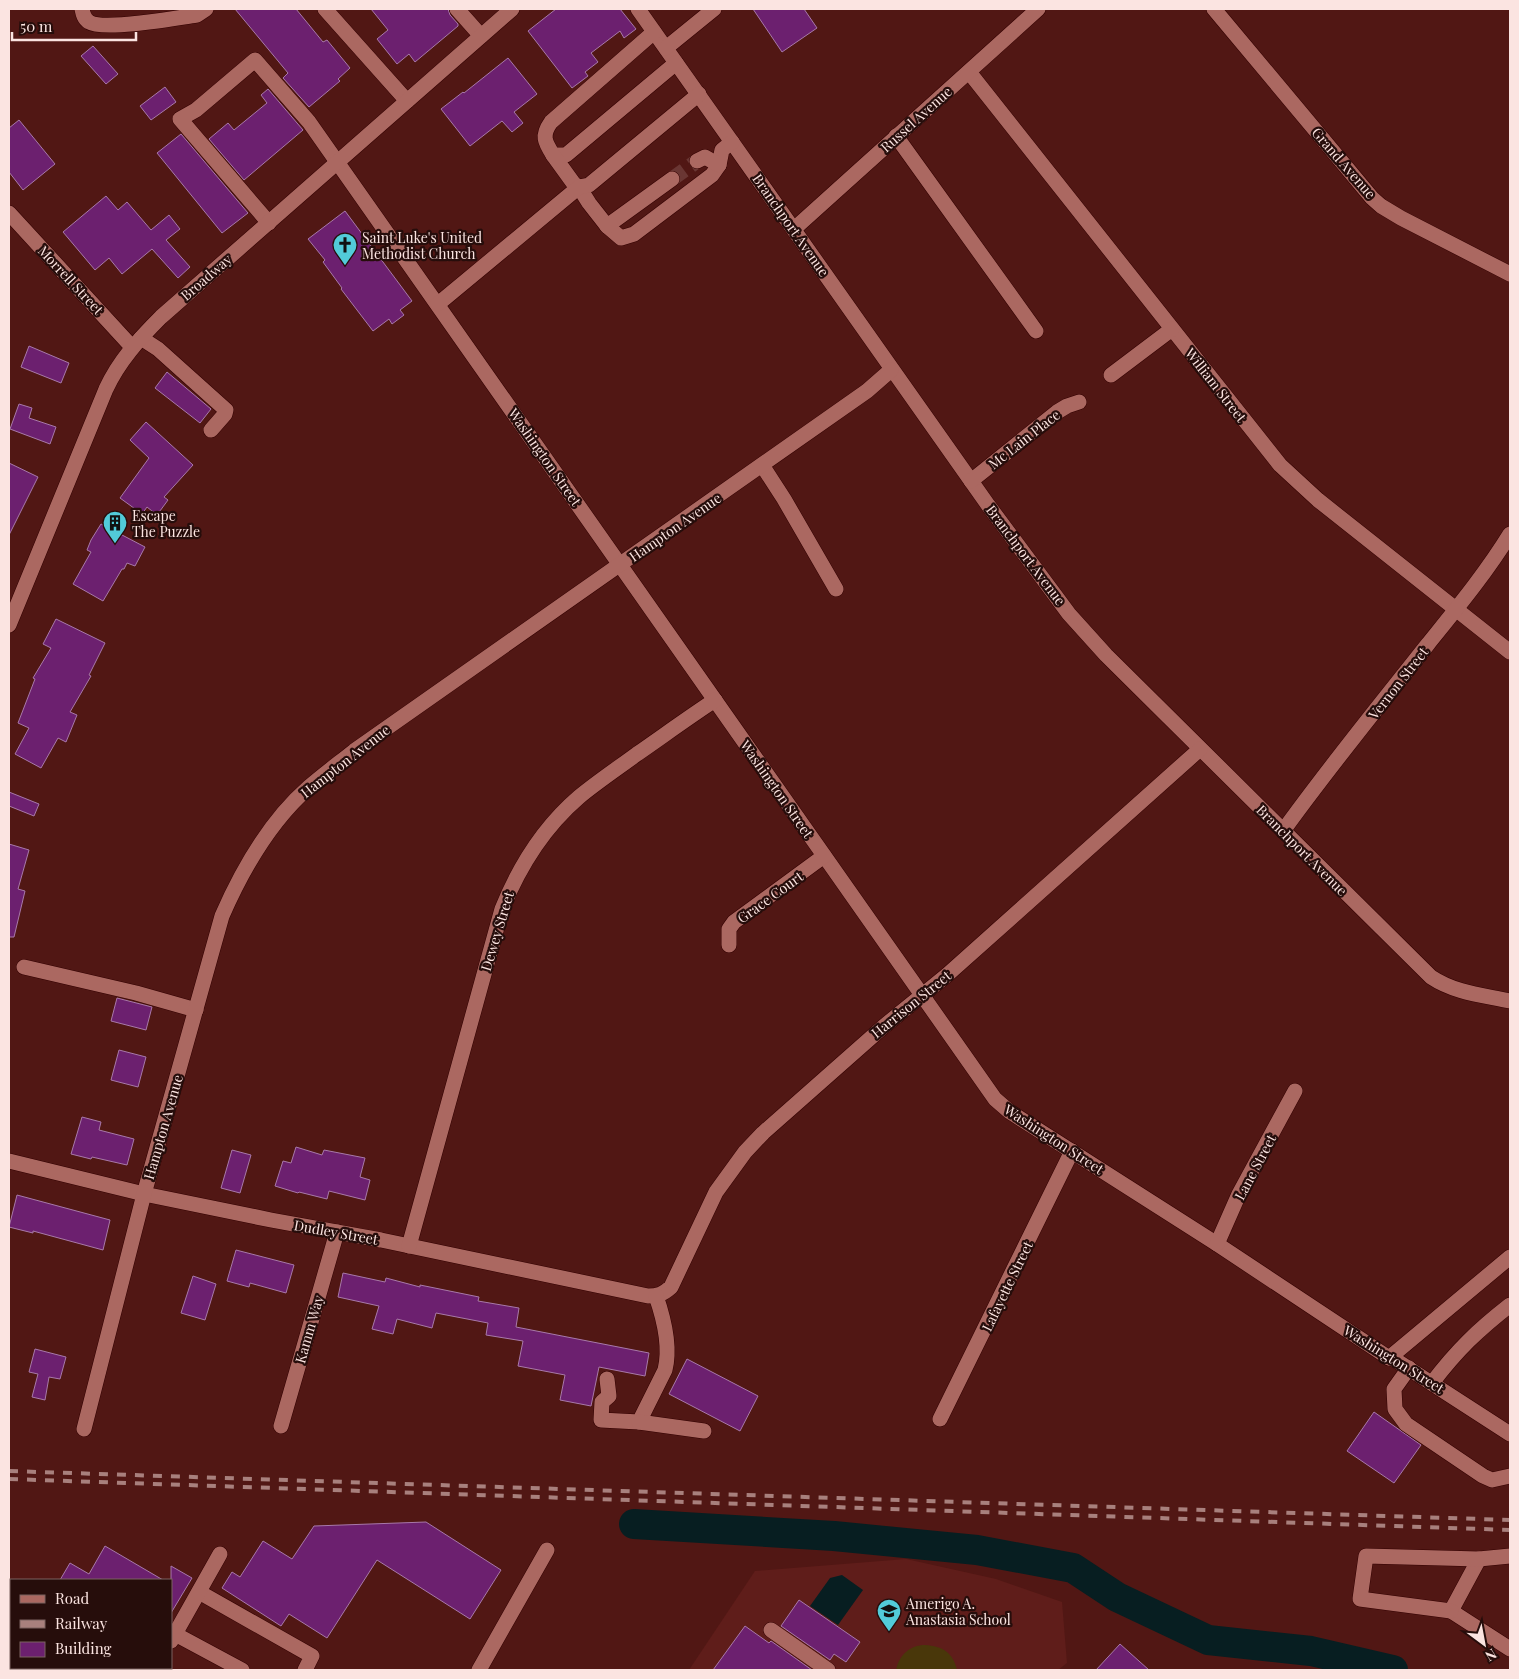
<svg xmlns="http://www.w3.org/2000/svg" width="1519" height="1679" font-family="'Playfair Display',serif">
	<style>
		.built { fill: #5f1d1a }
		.green { fill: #49370a }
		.water { fill: #071e21 }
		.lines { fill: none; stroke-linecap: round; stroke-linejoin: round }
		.river { stroke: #071e21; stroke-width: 30 }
		.building { fill: #6c206f; stroke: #a879a9 }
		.minor-tunnel { stroke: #6a3633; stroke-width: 15; stroke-dasharray: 15 8; stroke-linecap: butt }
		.minor-casing { stroke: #330001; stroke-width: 16 }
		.minor { stroke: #ab6861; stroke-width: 15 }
		.rail { stroke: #a8807d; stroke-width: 4; stroke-dasharray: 9 9; stroke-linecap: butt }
		.labels { text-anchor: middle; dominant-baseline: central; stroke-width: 4.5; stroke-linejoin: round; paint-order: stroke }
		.street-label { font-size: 14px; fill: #fbe4e1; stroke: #260d0b }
		.poi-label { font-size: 14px; fill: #fbe4e1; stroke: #260d0b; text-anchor: start }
	</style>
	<rect width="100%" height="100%" fill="#511714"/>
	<!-- built -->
	<polygon class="built" points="906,1559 996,1579 1062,1602 1067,1663 1058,1670 689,1670 755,1571"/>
	<!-- green -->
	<path class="green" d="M925,1645C943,1646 953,1653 957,1670H896C899,1655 910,1645 925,1645Z"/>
	<!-- water -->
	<polygon class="water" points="842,1575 863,1590 838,1625 810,1606 830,1578"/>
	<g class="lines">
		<!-- river -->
		<polyline class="river" points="634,1524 834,1536 977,1550 1073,1568 1117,1597 1208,1640 1311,1651 1393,1670"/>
	</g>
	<!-- building -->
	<g class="building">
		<polygon points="235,9 296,9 323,42 327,40 350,68 338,79 340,81 309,107 283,78 288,73"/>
		<polygon points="371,9 448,9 450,15 458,24 458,26 415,62 409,54 397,64 377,39 388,30"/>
		<polygon points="556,9 620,9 636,29 624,38 620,31 591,53 598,62 585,72 588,76 572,88 528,31"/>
		<polygon points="753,9 804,9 817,28 782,52"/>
		<polygon points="93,46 118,74 106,84 81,56"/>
		<polygon points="508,58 537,94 514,112 523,123 512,132 502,121 470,146 441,109 463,92 464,93"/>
		<polygon points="165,87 176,102 151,120 140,106"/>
		<polygon points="268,89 303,130 244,180 209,139 228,123 234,130 267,103 261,95"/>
		<polygon points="19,120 55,164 23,190 9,172 9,128"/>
		<polygon points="181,134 248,213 222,233 157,153"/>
		<polygon points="106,196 118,210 127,202 151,230 169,215 180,229 166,240 190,267 178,278 152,249 122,274 109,258 95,270 63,232"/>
		<polygon points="345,211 412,301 400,310 404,315 392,324 389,319 373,331 341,289 342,288 323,262 325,260 308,239"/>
		<polygon points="29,346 69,363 61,383 21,367"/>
		<polygon points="167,372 211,409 200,423 155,388"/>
		<polygon points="19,404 32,408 29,418 56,427 50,444 10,429"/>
		<polygon points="146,422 193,465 164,497 168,500 157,515 147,507 142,514 120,498 149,458 130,440"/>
		<polygon points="9,463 38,477 9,535"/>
		<polygon points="101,524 145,547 135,566 127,563 124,569 122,569 103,601 73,584 91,552 87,550 91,540"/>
		<polygon points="56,619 105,643 89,675 91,676 70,712 77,715 66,742 58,738 41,768 15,754 29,728 18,723 35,679 33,678 51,648 43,644"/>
		<polygon points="9,792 39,804 34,816 9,806"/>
		<polygon points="9,844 29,850 18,889 25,891 14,937 9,937"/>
		<polygon points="117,998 152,1007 146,1030 111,1021"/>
		<polygon points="119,1050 146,1057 138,1087 111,1080"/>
		<polygon points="82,1117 101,1122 99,1130 134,1139 127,1165 92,1157 91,1159 71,1154"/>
		<polygon points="296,1147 322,1155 324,1150 365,1158 360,1177 370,1180 365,1200 329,1191 327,1199 299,1192 298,1193 275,1186 283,1161 291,1163"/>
		<polygon points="232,1150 251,1155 240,1193 221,1188"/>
		<polygon points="17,1195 110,1220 103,1250 33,1231 33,1233 9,1227"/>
		<polygon points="236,1250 294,1265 286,1293 250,1283 249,1287 227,1281"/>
		<polygon points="343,1273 385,1282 386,1278 420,1287 420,1285 479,1297 478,1301 519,1308 516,1327 649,1353 645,1376 599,1367 591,1406 560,1400 565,1375 518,1366 523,1341 486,1335 488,1323 436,1313 432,1328 397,1319 393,1334 372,1329 379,1306 338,1297"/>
		<polygon points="193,1276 216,1284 205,1320 181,1313"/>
		<polygon points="35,1349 66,1357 60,1379 49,1377 45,1400 32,1397 38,1374 29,1372"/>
		<polygon points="687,1359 758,1396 740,1431 669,1394"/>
		<polygon points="1374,1412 1421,1445 1394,1483 1347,1451"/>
		<polygon points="426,1522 501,1570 470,1619 377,1560 327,1638 289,1614 281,1626 222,1588 232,1572 240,1577 263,1541 292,1559 314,1526"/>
		<polygon points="105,1546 163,1580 60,1580 70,1563 89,1574"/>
		<polygon points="171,1566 192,1578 171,1613"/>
		<polygon points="799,1600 860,1642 846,1662 834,1654 830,1660 781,1626"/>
		<polygon points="745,1626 769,1643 771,1641 812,1670 713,1670"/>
		<polygon points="1120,1644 1149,1670 1096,1670"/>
	</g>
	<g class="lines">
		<!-- minor-tunnel -->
		<polyline class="minor-tunnel" points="672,179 697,161"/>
		<defs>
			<g id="minor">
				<path d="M82,9C83,14 84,19 89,22C103,31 177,18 197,15L206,9"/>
				<polyline points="325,9 407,101"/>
				<polyline points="457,9 481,36"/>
				<path d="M638,9L988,505L1069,614L1106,655L1431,977C1455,993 1482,995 1510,1001"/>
				<polyline points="1214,9 1372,198 1381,206 1401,218 1510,274"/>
				<path d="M654,32L551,122C541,136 545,142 553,155H566L676,63"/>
				<polyline points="666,48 714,9"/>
				<polyline points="969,72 1280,465 1318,500 1510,652"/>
				<polyline points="896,136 1036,331"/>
				<polyline points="553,155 574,184 579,187 589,203 607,226 621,238 634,234 712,175 719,165 722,150 732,142"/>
				<polyline points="697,161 705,157 719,165"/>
				<polyline points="9,213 132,347"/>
				<polyline points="269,223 180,119 196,110 255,60 309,122 995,1099 1010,1112 1217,1244 1389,1358 1394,1359 1510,1434"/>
				<polyline points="607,226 672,179"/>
				<polyline points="794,229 1038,9"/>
				<polyline points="438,304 579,187 589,185 699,94"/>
				<polyline points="141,338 158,349 226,410 225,414 211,430"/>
				<polyline points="1111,375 1172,329"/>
				<polyline points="762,465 784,499 836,589"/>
				<polyline points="971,481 1057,412 1067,406 1079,402"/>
				<path d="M9,625L106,389C119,361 139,339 161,317L512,9"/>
				<path d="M1283,831C1329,767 1379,706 1428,644C1457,608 1486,573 1510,534"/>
				<polyline points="729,945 729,929 734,922 824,856"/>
				<polyline points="24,967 136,993 196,1010"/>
				<path d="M9,1161L144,1194L271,1220L381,1240L648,1296C658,1296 663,1294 671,1287L716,1192L745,1152L763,1133L883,1027L947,975L1200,749"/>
				<polyline points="1217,1244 1239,1194 1295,1091"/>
				<path d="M409,1246L502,909C519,867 544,827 579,797C597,782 618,768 637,754C663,736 689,717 715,700"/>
				<polyline points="1389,1358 1510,1257"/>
				<polyline points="1409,1368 1394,1389 1395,1409 1406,1424 1483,1476 1492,1480 1510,1476"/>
				<path d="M607,1379L609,1396L602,1402L601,1420L639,1422L665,1370C671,1346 664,1319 656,1296"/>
				<path d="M1432,1383C1457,1350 1478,1330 1510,1305"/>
				<polyline points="940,1419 1072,1151"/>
				<polyline points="639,1422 704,1431"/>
				<polyline points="281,1426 337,1232"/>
				<path d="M84,1429L144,1194L222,916C243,868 270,821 309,787C324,774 339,763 354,751L867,391L891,370"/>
				<polyline points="1479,1559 1451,1611 1510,1649"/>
				<polyline points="199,1592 312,1656 305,1670"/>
				<polyline points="1451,1611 1360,1599 1366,1556 1479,1559 1510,1556"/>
				<polyline points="771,1630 828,1670"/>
				<polyline points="175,1634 242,1670"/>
				<polyline points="171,1641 220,1554"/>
				<polyline points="155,1670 156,1668"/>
				<polyline points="479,1670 547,1550"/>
			</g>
		</defs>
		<!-- minor casing -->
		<use href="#minor" class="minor-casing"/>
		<!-- minor -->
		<use href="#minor" class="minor"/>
		<!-- rail -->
		<g class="rail">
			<polyline points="9,1471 1510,1520"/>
			<polyline points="9,1479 1510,1530"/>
		</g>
	</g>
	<!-- icons -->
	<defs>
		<symbol id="church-pin" viewBox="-11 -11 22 30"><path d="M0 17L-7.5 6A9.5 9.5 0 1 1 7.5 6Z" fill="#52cbd9" stroke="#260d0b"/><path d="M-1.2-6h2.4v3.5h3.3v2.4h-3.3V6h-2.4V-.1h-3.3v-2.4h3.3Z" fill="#111"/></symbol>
		<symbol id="building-pin" viewBox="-11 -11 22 30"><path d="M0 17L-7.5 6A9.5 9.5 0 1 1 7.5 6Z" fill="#52cbd9" stroke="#260d0b"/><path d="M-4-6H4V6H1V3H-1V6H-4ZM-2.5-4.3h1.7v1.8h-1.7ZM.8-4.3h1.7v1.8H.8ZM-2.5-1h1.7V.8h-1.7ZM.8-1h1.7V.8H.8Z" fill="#111"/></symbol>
		<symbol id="school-pin" viewBox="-11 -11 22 30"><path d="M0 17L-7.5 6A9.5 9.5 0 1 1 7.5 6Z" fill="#52cbd9" stroke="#260d0b"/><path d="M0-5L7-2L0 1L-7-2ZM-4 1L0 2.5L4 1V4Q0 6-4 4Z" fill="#111"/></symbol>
	</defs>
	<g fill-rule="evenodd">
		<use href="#church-pin" x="331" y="231" width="28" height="38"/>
		<use href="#building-pin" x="101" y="509" width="28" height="38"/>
		<use href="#school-pin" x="875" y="1597" width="28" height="38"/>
	</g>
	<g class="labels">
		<!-- street labels -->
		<g class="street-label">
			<text transform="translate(916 119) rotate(-42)">Russel Avenue</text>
			<text transform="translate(1344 163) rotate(49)">Grand Avenue</text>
			<text transform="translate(791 225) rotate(55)">Branchport Avenue</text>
			<text transform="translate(206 277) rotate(-41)">Broadway</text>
			<text transform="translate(71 280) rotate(47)">Morrell Street</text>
			<text transform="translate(1216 385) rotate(52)">William Street</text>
			<text transform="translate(1024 439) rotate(-38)">Mc Lain Place</text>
			<text transform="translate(545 457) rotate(55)">Washington Street</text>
			<text transform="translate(675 527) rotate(-35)">Hampton Avenue</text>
			<text transform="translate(1026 555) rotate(53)">Branchport Avenue</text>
			<text transform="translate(1398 683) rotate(-52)">Vernon Street</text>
			<text transform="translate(345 761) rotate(-38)">Hampton Avenue</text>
			<text transform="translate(777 789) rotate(55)">Washington Street</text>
			<text transform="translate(1302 850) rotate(45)">Branchport Avenue</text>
			<text transform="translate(770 897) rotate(-36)">Grace Court</text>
			<text transform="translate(497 931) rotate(-73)">Dewey Street</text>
			<text transform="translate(911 1004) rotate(-39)">Harrison Street</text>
			<text transform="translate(163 1127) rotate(-74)">Hampton Avenue</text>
			<text transform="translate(1054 1139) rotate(33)">Washington Street</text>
			<text transform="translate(1255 1167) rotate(-62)">Lane Street</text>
			<text transform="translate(336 1232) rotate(10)">Dudley Street</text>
			<text transform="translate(1007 1286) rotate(-64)">Lafayette Street</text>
			<text transform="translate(309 1329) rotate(-74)">Kamm Way</text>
			<text transform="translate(1394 1359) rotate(32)">Washington Street</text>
		</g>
		<!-- poi labels -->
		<g class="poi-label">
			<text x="362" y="237">Saint Luke's United<tspan x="362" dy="16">Methodist Church</tspan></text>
			<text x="132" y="515">Escape<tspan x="132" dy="16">The Puzzle</tspan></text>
			<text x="906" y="1603">Amerigo A.<tspan x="906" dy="16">Anastasia School</tspan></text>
		</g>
	</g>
	<!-- border -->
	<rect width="1519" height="1679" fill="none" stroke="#fbe4e1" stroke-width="20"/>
	<!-- legend -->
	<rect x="10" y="1579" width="162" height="90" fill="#260d0b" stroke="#7b6361"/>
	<rect x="20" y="1595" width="25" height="8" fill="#ab6861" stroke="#7b6361"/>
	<text x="55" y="1604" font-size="15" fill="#fbe4e1">Road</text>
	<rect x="20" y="1620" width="25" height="8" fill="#a8807d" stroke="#7b6361"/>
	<text x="55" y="1629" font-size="15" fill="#fbe4e1">Railway</text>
	<rect x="20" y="1642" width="25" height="15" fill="#6c206f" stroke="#7b6361"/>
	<text x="55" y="1654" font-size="15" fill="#fbe4e1">Building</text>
	<!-- north arrow -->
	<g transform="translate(1484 1644) rotate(148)" stroke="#260d0b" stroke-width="4" paint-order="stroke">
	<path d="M0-4L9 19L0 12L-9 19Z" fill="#fbe4e1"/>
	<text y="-8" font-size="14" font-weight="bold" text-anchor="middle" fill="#fbe4e1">N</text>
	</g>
	<!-- scale -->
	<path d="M12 32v8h124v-8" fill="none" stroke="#fbe4e1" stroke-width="2.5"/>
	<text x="20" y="32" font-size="15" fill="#fbe4e1" stroke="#260d0b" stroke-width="4" paint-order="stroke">50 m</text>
</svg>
